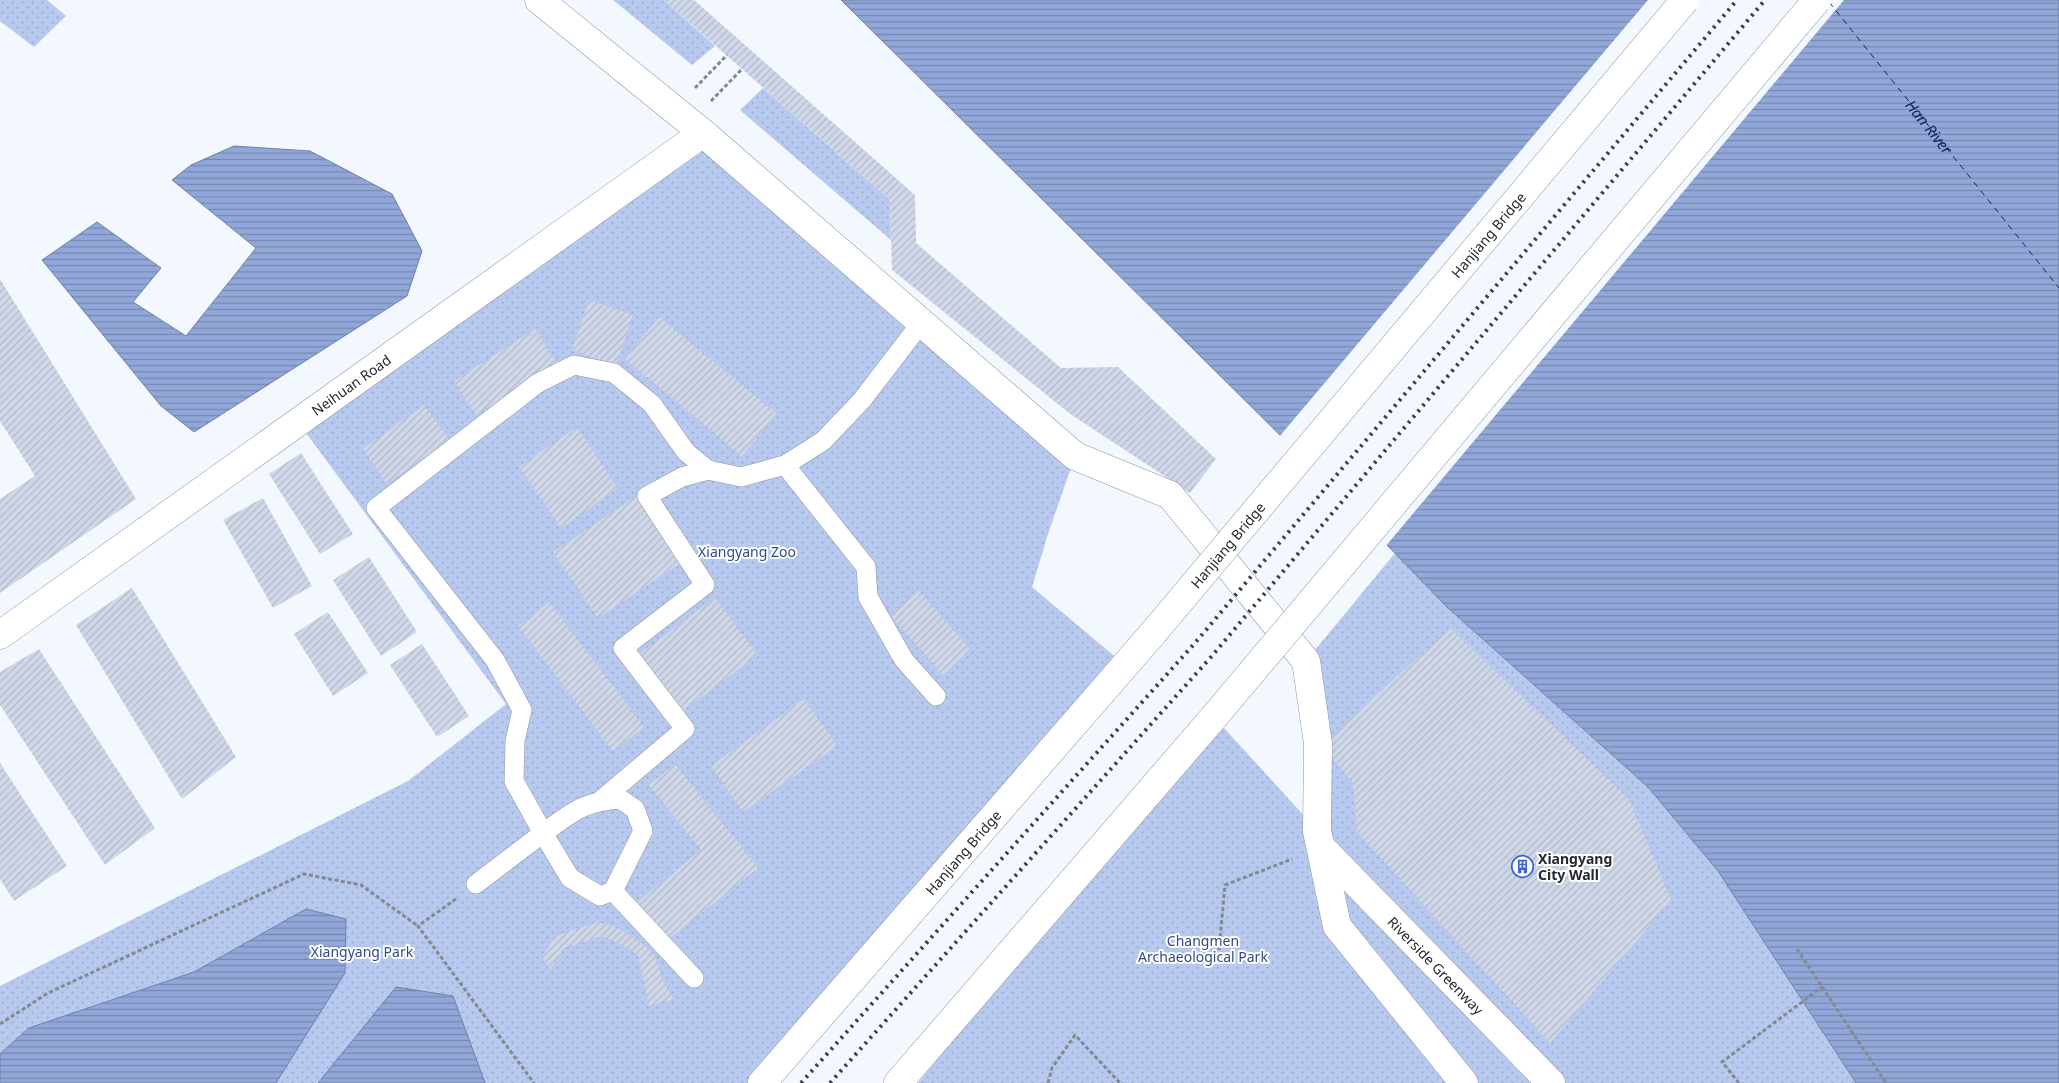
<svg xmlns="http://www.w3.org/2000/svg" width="2059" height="1083" font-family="'Noto Sans',sans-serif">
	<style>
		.park { fill: url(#park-dots) }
		.water { fill: url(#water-rules); stroke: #7181a6 }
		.pier { fill: #f3f7fe }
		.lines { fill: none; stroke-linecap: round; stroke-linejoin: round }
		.ferry { stroke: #12245f; stroke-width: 1; stroke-dasharray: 6 5; stroke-linecap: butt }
		.building { fill: url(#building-hatch) }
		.lane-casing { stroke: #8f97a7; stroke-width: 20 }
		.street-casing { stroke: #8f97a7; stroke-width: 29 }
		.secondary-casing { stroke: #8f97a7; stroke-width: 29 }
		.path { stroke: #85898f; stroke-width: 3; stroke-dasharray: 4 2.5; stroke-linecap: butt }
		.lane { stroke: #fff; stroke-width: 19 }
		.street { stroke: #fff; stroke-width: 28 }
		.secondary { stroke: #fff; stroke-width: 28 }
		.rail { stroke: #3c3f45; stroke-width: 4; stroke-dasharray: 2.5 5; stroke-linecap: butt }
		.secondary-bridge-casing { stroke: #8f97a7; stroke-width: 29; stroke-linecap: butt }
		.secondary-bridge { stroke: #fff; stroke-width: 28 }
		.labels { text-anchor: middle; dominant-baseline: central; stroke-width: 4; stroke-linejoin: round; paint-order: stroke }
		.street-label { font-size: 14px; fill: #25282e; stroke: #fff }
		.park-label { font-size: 14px; fill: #334a88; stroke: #fff }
		.poi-label { font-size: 14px; font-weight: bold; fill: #25282e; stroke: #fff; text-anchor: start }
		.water-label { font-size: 15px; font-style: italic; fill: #12245f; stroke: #fff }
	</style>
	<defs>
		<pattern id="park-dots" width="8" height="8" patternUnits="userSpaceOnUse" patternTransform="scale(1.25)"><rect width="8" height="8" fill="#b8c9ef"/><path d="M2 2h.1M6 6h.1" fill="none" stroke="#9eadcd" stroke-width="1.8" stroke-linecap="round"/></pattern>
		<pattern id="water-rules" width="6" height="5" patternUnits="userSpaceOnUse" patternTransform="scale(1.25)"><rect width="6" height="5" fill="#91a7d9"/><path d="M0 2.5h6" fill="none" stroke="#7688b0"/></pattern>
		<pattern id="building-hatch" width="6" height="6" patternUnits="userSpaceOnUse" patternTransform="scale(1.25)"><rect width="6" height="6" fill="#cfd7e9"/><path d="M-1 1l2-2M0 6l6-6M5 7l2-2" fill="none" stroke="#b2b9c8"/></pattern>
	</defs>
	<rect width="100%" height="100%" fill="#f3f7fe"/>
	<!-- park -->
	<g class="park">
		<polygon points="0,0 47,0 66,16 34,47 0,21"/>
		<polygon points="613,0 664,0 715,46 692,65"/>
		<polygon points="763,88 890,200 891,240 740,110"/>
		<polygon points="703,133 1075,456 1047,537 1032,587 1125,665 762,1083 0,1083 0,986 408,781 506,704 298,422"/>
		<polygon points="1395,553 1447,607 1648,787 1718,871 1856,1083 918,1083 1214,717 1317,830 1306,661"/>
	</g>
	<!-- water -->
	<g class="water">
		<polygon points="841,0 2059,0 2059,1083 1856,1083 1718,871 1648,787 1447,607 1299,454"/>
		<polygon points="234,146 310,151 392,194 422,251 407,296 194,432 161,406 42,260 97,222 161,268 133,302 186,336 256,248 172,180 191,165"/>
		<polygon points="306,909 346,919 345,973 276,1083 0,1083 0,1054 29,1028 194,972"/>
		<polygon points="396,987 453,996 485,1083 318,1083"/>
	</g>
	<!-- pier -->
	<polygon class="pier" points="1648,0 1844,0 1385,547 1279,437"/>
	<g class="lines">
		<!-- ferry -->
		<path class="ferry" id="s1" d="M1829,2L2059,288"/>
	</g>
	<!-- building -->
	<g class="building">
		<polygon points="664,0 694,0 915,195 916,243 1061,368 1118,367 1216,459 1190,493 1069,413 892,270 890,200"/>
		<polygon points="0,279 136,499 0,593 0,499 35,476 0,421"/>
		<polygon points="589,300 633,315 616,365 572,350"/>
		<polygon points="659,317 777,414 742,456 625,359"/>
		<polygon points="535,329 557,364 476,415 454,381"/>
		<polygon points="424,405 449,439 387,484 363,449"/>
		<polygon points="577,427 618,488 561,528 519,467"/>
		<polygon points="301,453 353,534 320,554 269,474"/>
		<polygon points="638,495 682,562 598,618 553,552"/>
		<polygon points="263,498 312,586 273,608 223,520"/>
		<polygon points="369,557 417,632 381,656 333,580"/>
		<polygon points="132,588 236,757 182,799 76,625"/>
		<polygon points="918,590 971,650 943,675 890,615"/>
		<polygon points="715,598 758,655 681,712 639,654"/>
		<polygon points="549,602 644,727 613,751 518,626"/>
		<polygon points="328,612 368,673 333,696 294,634"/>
		<polygon points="1450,628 1629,799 1671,900 1550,1043 1357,832 1353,784 1322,745"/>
		<polygon points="422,644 469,716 437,737 390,665"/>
		<polygon points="39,649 155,828 105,865 0,705 0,672"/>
		<polygon points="804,699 837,746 743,812 711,766"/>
		<polygon points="0,763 67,866 14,901 0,879"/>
		<polygon points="675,764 758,868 665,942 635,904 701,850 649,785"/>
		<polygon points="598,922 620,929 646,946 656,957 662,979 674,999 649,1006 638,955 619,943 602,936 564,948 550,970 542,957 555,936"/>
	</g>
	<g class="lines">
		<defs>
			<g id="lane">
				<polyline points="785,465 866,567 868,597 904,660 936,696"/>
				<path d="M620,799L635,809L643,831L613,891L600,896L570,878L543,833C573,812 582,802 620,799Z"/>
				<polyline points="600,801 685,729 623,648 705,585 647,496 682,477 708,470"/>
				<polyline points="476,884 543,833 514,781 515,741 522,710 495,660 376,508 538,383 574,365 614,373 652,404 686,452 708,470 741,477 785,465 823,441 862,400 921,323"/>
				<polyline points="613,891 694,978"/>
			</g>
			<g id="street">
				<path id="s2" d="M1321,847L1551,1083"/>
			</g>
			<g id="secondary">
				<polyline points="539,0 703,133 1075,456 1170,495 1306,661 1318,744 1317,831 1337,926 1464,1083"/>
				<path id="s3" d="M0,635L703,133"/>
				<path id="s4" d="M762,1083L1154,632"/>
				<polyline points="898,1083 1214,717"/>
			</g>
		</defs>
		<!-- lane casing -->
		<use href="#lane" class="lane-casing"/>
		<!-- street casing -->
		<use href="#street" class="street-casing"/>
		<!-- secondary casing -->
		<use href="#secondary" class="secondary-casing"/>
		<!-- path -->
		<g class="path">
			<polyline points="695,88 727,55"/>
			<polyline points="711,101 742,69"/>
			<polyline points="456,899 418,926 534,1083"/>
			<polyline points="1797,949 1886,1083"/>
			<polyline points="1219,950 1225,885 1292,859"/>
			<polyline points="0,1024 48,993 304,874 361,885 418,926"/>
			<polyline points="1048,1083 1052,1068 1075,1035 1120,1083"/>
			<polyline points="1739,1083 1722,1062 1822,987"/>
		</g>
		<!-- lane -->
		<use href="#lane" class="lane"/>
		<!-- street -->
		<use href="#street" class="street"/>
		<!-- secondary -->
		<use href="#secondary" class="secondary"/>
		<!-- rail -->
		<g class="rail">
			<polyline points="801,1083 1195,643 1737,0"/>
			<polyline points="830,1083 1211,657 1765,0"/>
		</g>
		<defs>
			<g id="secondary-bridge">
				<path id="s5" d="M1154,632L1685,0"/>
				<polyline points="1214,717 1817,0"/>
			</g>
		</defs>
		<!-- secondary-bridge casing -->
		<use href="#secondary-bridge" class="secondary-bridge-casing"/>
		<!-- secondary-bridge -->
		<use href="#secondary-bridge" class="secondary-bridge"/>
	</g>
	<!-- icons -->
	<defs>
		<symbol id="building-ring" viewBox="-11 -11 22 22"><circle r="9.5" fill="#fff" stroke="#3f64d6" stroke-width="1.5"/><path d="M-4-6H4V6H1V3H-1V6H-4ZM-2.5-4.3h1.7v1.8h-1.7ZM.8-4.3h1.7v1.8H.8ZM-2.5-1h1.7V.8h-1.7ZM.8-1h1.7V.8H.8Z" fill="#3f64d6"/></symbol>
	</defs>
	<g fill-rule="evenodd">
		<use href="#building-ring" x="1510" y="854" width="25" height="25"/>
	</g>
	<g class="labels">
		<!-- street labels -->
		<g class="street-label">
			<text stroke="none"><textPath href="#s5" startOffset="519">Hanjiang Bridge</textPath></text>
			<text stroke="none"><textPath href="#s3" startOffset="431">Neihuan Road</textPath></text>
			<text stroke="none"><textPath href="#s5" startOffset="114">Hanjiang Bridge</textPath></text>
			<text stroke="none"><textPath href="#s4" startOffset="306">Hanjiang Bridge</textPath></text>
			<text stroke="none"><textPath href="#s2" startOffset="165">Riverside Greenway</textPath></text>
		</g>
		<!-- park labels -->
		<g class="park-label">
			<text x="747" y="551">Xiangyang Zoo</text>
			<text x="1203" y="940">Changmen<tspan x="1203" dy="16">Archaeological Park</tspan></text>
			<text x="362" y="951">Xiangyang Park</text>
		</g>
		<!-- poi labels -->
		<g class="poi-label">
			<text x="1538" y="858">Xiangyang<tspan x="1538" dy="16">City Wall</tspan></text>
		</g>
		<!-- water labels -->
		<g class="water-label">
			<text stroke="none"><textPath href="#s1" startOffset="160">Han River</textPath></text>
		</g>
	</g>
</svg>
